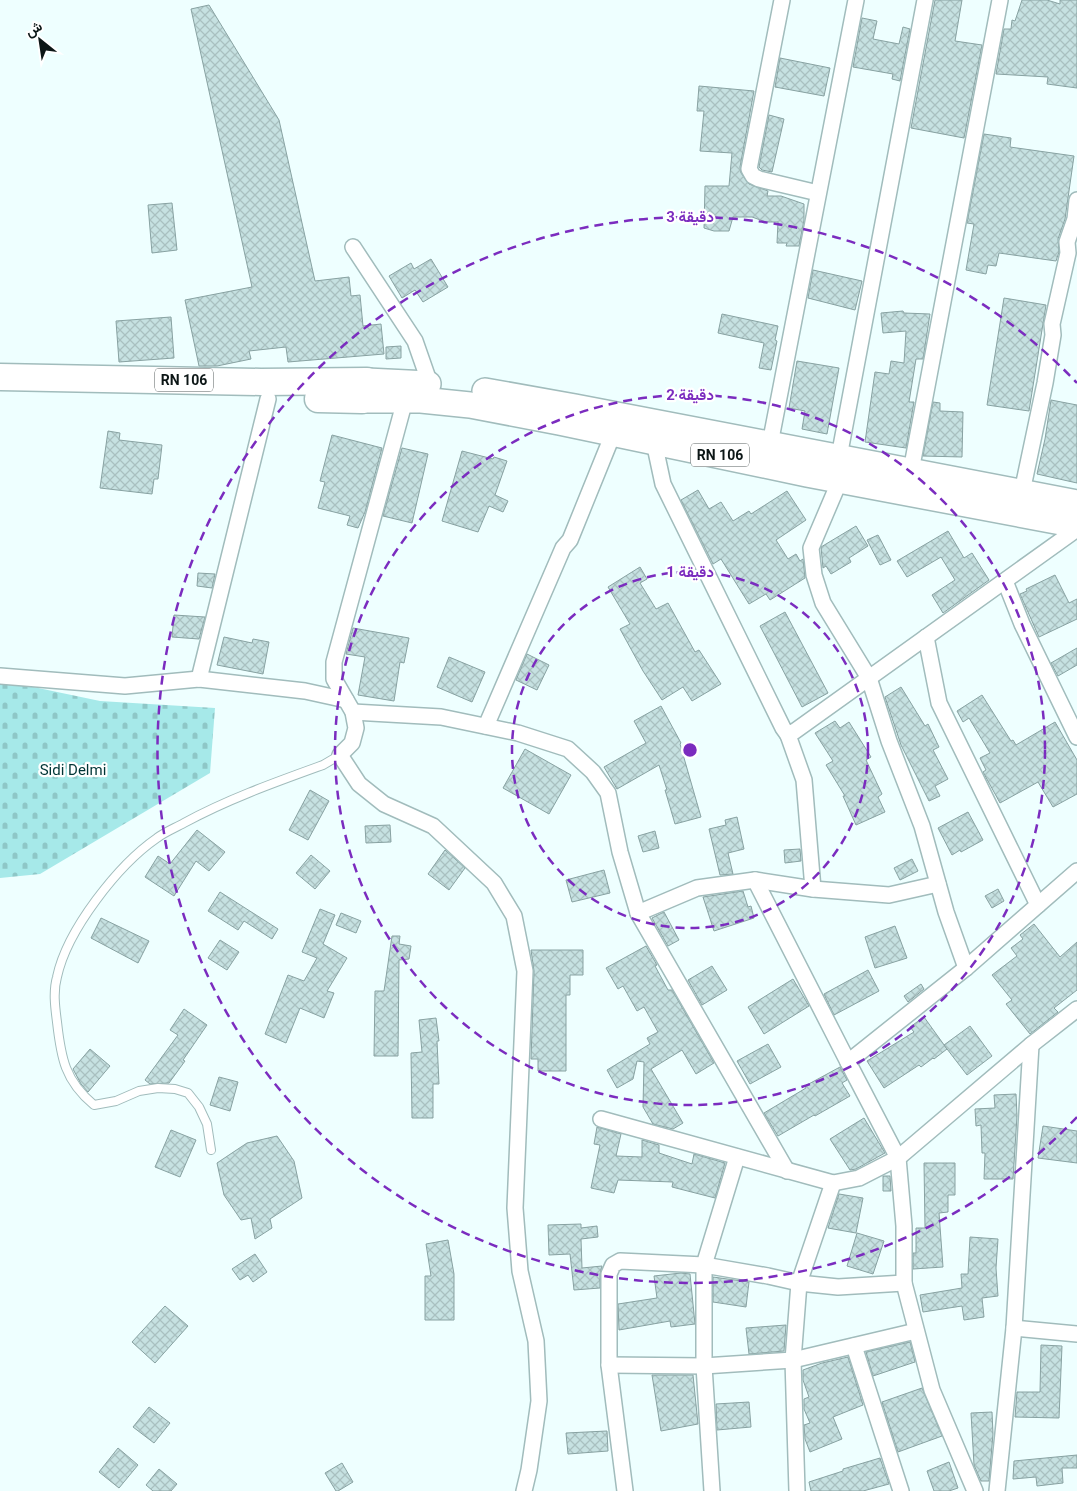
<svg xmlns="http://www.w3.org/2000/svg" width="1077" height="1491" font-family="Roboto,Vazirmatn,sans-serif">
	<style>
		.cemetery { fill: url(#cemetery-stones) }
		.building { fill: url(#building-cross-hatch); stroke: #88a2a2 }
		.lines { fill: none; stroke-linecap: round; stroke-linejoin: round }
		.service-casing { stroke: #a1bcbc; stroke-width: 10 }
		.minor-casing { stroke: #a1bcbc; stroke-width: 18 }
		.primary-casing { stroke: #a1bcbc; stroke-width: 28 }
		.trunk-casing { stroke: #a1bcbc; stroke-width: 29 }
		.service { stroke: #fff; stroke-width: 8 }
		.minor { stroke: #fff; stroke-width: 15 }
		.primary { stroke: #fff; stroke-width: 25 }
		.trunk { stroke: #fff; stroke-width: 26 }
		.ring { fill: none; stroke: #7b2cbf; stroke-width: 2.5; stroke-dasharray: 9 6 }
		.labels { text-anchor: middle; dominant-baseline: central; stroke-width: 4.5; stroke-linejoin: round; paint-order: stroke }
		.shield { fill: #fff; stroke: #555c5c; stroke-width: 1 }
		.shield-label { font-size: 14px; font-weight: bold; fill: #0c1616 }
		.park-label { font-size: 15px; fill: #003637; stroke: #fff }
		.centre { fill: #7b2cbf; stroke: #fff; stroke-width: 2.5 }
		.ring-label { font-size: 15px; text-anchor: middle; font-weight: bold; fill: #7b2cbf; stroke: #fff; stroke-width: 4.5; stroke-linejoin: round; paint-order: stroke }
	</style>
	<defs>
		<pattern id="cemetery-stones" width="16" height="16" patternUnits="userSpaceOnUse" patternTransform="scale(1.25)"><rect width="16" height="16" fill="#a6e9e9"/><path d="M2 7V4a2 2 0 0 1 4 0v3zM10 15v-3a2 2 0 0 1 4 0v3z" fill="#8ec7c7"/></pattern>
		<pattern id="building-cross-hatch" width="8" height="8" patternUnits="userSpaceOnUse" patternTransform="scale(1.25)"><rect width="8" height="8" fill="#c6e1e1"/><path d="M0 0l8 8M0 8l8-8" fill="none" stroke="#a9c0c0"/></pattern>
	</defs>
	<rect width="100%" height="100%" fill="#eff"/>
	<!-- cemetery -->
	<polygon class="cemetery" points="0,680 100,701 215,708 210,773 40,874 0,878"/>
	<!-- building -->
	<g class="building">
		<polygon points="935,0 962,0 955,41 982,45 964,138 911,128"/>
		<polygon points="1022,0 1047,0 1060,4 1060,0 1077,0 1077,88 1047,84 1048,77 996,74 1004,29 1011,29 1012,20 1015,21"/>
		<polygon points="209,5 279,120 315,281 349,277 351,296 360,295 363,326 381,324 384,354 288,362 286,347 249,351 251,359 217,366 199,366 185,300 252,287 191,9"/>
		<polygon points="862,18 877,21 873,39 899,44 903,27 910,29 900,81 892,79 893,74 853,67"/>
		<polygon points="780,58 830,68 824,96 775,87"/>
		<polygon points="699,86 754,91 740,167 741,173 749,184 768,191 767,196 781,196 804,204 804,220 799,246 786,246 787,243 777,243 778,222 766,222 752,217 733,217 729,231 714,231 704,228 705,186 729,186 732,153 700,151 704,111 697,111"/>
		<polygon points="769,115 784,119 772,172 762,170 759,167"/>
		<polygon points="984,134 1011,138 1010,147 1074,156 1065,219 1058,239 1059,252 1056,261 999,253 996,266 988,265 986,274 966,270 974,224 967,223"/>
		<polygon points="172,203 177,250 152,253 148,205"/>
		<polygon points="431,259 448,287 423,302 415,290 402,298 389,276 411,263 414,269"/>
		<polygon points="813,270 862,281 855,310 808,298"/>
		<polygon points="1004,298 1046,305 1029,411 987,405"/>
		<polygon points="903,311 904,313 930,314 923,359 916,359 909,402 914,402 906,448 865,442 875,372 889,374 891,361 904,363 906,331 883,333 881,313"/>
		<polygon points="722,314 778,326 775,340 777,341 771,370 759,368 764,343 718,333"/>
		<polygon points="171,317 174,358 119,362 116,321"/>
		<polygon points="401,346 401,358 386,359 386,347"/>
		<polygon points="797,361 839,368 827,434 802,429 805,411 789,408"/>
		<polygon points="1051,400 1077,405 1077,483 1037,474 1045,439"/>
		<polygon points="933,402 940,403 940,411 963,412 962,457 923,456"/>
		<polygon points="108,431 120,433 119,440 162,445 158,479 154,479 152,494 100,488"/>
		<polygon points="332,435 382,448 365,512 358,528 347,525 350,516 318,508 325,482 320,481"/>
		<polygon points="402,448 428,454 412,523 383,516"/>
		<polygon points="462,451 493,459 494,457 507,461 495,495 508,501 503,512 489,506 478,532 442,521"/>
		<polygon points="698,490 709,509 721,502 733,521 749,511 751,514 787,491 806,520 776,540 788,559 796,554 800,561 803,559 805,578 770,600 766,594 749,604 721,559 713,564 681,500"/>
		<polygon points="856,526 868,546 849,558 851,562 831,574 826,566 823,568 821,547"/>
		<polygon points="948,531 964,558 972,553 989,580 943,613 932,595 955,580 941,557 907,577 897,561"/>
		<polygon points="878,535 891,560 880,565 867,540"/>
		<polygon points="640,567 647,579 640,583 656,609 668,603 695,652 699,650 721,684 692,701 683,687 662,700 643,671 620,629 630,624 608,587"/>
		<polygon points="198,573 215,574 212,588 197,586"/>
		<polygon points="1055,575 1069,603 1077,599 1077,619 1039,637 1020,594 1027,591 1026,589"/>
		<polygon points="785,612 828,693 802,707 760,626"/>
		<polygon points="174,615 205,617 199,639 172,637"/>
		<polygon points="353,628 409,638 404,663 400,662 394,701 358,695 365,657 346,654"/>
		<polygon points="224,637 252,643 253,639 269,642 263,674 217,665"/>
		<polygon points="1077,648 1077,665 1058,676 1051,663"/>
		<polygon points="527,654 549,665 537,690 516,680"/>
		<polygon points="449,657 485,672 472,702 437,687"/>
		<polygon points="901,687 925,726 928,724 939,747 933,750 948,779 935,786 940,796 929,801 901,745 885,697"/>
		<polygon points="982,695 1011,741 1013,740 1016,745 1055,722 1077,760 1077,794 1053,807 1038,782 1000,803 983,772 986,770 980,758 990,753 969,718 963,722 957,711"/>
		<polygon points="661,706 681,743 680,744 701,817 675,824 665,790 667,790 659,765 617,789 604,767 646,743 634,721"/>
		<polygon points="835,721 840,728 849,722 871,757 866,760 882,794 878,797 885,812 856,825 843,796 845,796 826,765 833,761 815,733"/>
		<polygon points="525,749 571,775 549,814 503,788"/>
		<polygon points="310,790 329,801 308,840 289,830"/>
		<polygon points="968,812 983,840 961,852 960,850 952,855 938,828"/>
		<polygon points="737,817 744,849 728,853 733,874 720,875 709,829 726,825 725,820"/>
		<polygon points="390,825 391,842 366,843 365,826"/>
		<polygon points="197,830 225,852 209,871 196,861 174,896 145,877 158,856 170,864"/>
		<polygon points="655,831 659,848 643,852 638,836"/>
		<polygon points="800,849 801,861 785,863 784,850"/>
		<polygon points="445,850 465,868 449,890 428,874"/>
		<polygon points="311,855 330,871 315,889 296,873"/>
		<polygon points="912,859 918,871 900,880 894,868"/>
		<polygon points="604,870 610,893 572,902 566,880"/>
		<polygon points="998,889 1004,901 992,908 985,896"/>
		<polygon points="743,891 748,907 751,906 754,918 714,931 703,897"/>
		<polygon points="220,892 278,929 272,939 244,921 238,930 208,911"/>
		<polygon points="320,909 335,915 323,944 347,958 327,991 334,993 324,1018 300,1008 286,1043 265,1034 288,975 304,981 317,958 302,952"/>
		<polygon points="664,912 679,940 668,946 652,918"/>
		<polygon points="341,913 361,921 356,933 336,925"/>
		<polygon points="101,918 149,941 138,963 91,938"/>
		<polygon points="1034,924 1060,957 1077,942 1077,990 1054,1008 1058,1012 1030,1034 1006,1004 1012,1000 992,975 1017,956 1011,948 1023,939 1020,935"/>
		<polygon points="895,926 907,958 875,968 865,937"/>
		<polygon points="392,936 400,936 399,944 411,946 409,959 399,960 398,1056 374,1056 375,991 384,991"/>
		<polygon points="220,940 239,952 227,970 208,958"/>
		<polygon points="646,946 657,965 655,966 668,990 672,990 714,1063 696,1074 682,1050 651,1069 683,1123 673,1129 653,1124 643,1107 644,1062 637,1061 633,1079 617,1088 607,1070 650,1044 647,1038 658,1032 644,1007 637,1011 623,986 618,989 606,968"/>
		<polygon points="531,950 583,950 583,975 570,975 570,995 566,995 566,1071 538,1071 538,1059 531,1059 534,971"/>
		<polygon points="712,966 727,990 702,1005 688,980"/>
		<polygon points="868,970 879,991 834,1015 824,994"/>
		<polygon points="793,979 809,1006 764,1034 748,1007"/>
		<polygon points="921,984 924,989 908,1002 904,996"/>
		<polygon points="184,1009 207,1025 183,1060 185,1061 169,1083 150,1084 145,1080 178,1035 170,1030"/>
		<polygon points="924,1017 947,1049 934,1059 933,1058 921,1067 919,1065 884,1088 867,1061 914,1032 910,1027"/>
		<polygon points="436,1018 439,1041 437,1041 439,1084 433,1084 433,1118 412,1118 411,1053 422,1052 419,1020"/>
		<polygon points="970,1026 992,1056 967,1075 944,1045"/>
		<polygon points="768,1044 781,1067 750,1084 737,1061"/>
		<polygon points="90,1049 110,1066 88,1092 81,1084 73,1069"/>
		<polygon points="840,1067 847,1080 842,1083 850,1096 815,1116 814,1115 778,1136 764,1113 806,1088 805,1086"/>
		<polygon points="219,1077 238,1082 230,1111 210,1105"/>
		<polygon points="1016,1094 1017,1116 1013,1179 984,1179 985,1153 982,1153 981,1125 976,1126 975,1109 995,1108 994,1095"/>
		<polygon points="864,1118 885,1153 856,1169 850,1170 830,1139"/>
		<polygon points="1043,1126 1077,1131 1077,1163 1038,1158"/>
		<polygon points="597,1127 621,1134 616,1156 642,1157 642,1140 659,1145 659,1153 692,1164 694,1154 725,1163 715,1198 672,1187 673,1182 618,1180 614,1193 591,1188 600,1145 594,1144"/>
		<polygon points="171,1130 196,1140 180,1177 155,1167"/>
		<polygon points="277,1136 294,1161 302,1198 270,1219 272,1228 255,1239 251,1218 241,1220 224,1195 217,1163 247,1143"/>
		<polygon points="924,1163 955,1163 955,1195 948,1195 948,1212 939,1213 943,1267 913,1269 913,1253 916,1253 916,1228 925,1228"/>
		<polygon points="883,1176 890,1176 891,1191 883,1191"/>
		<polygon points="839,1194 863,1198 856,1233 828,1228"/>
		<polygon points="581,1224 581,1228 597,1226 598,1237 581,1239 582,1268 602,1266 600,1274 600,1288 574,1290 570,1254 549,1255 548,1225"/>
		<polygon points="857,1233 884,1241 873,1274 847,1266"/>
		<polygon points="970,1237 998,1239 996,1268 998,1296 982,1298 984,1317 964,1320 962,1306 923,1312 920,1295 962,1288 961,1274 968,1274"/>
		<polygon points="448,1240 454,1274 454,1320 425,1320 425,1276 431,1276 426,1244"/>
		<polygon points="255,1254 267,1272 253,1282 248,1275 240,1280 232,1269"/>
		<polygon points="681,1273 690,1274 695,1324 671,1327 670,1321 619,1330 618,1304 657,1298 654,1276"/>
		<polygon points="713,1277 749,1282 746,1307 713,1302"/>
		<polygon points="165,1306 188,1326 155,1363 132,1342"/>
		<polygon points="786,1325 784,1351 749,1354 746,1328"/>
		<polygon points="910,1342 915,1362 873,1376 866,1352"/>
		<polygon points="1041,1345 1062,1346 1059,1418 1015,1417 1017,1392 1040,1392"/>
		<polygon points="848,1357 863,1405 833,1417 842,1439 810,1452 805,1439 804,1425 810,1423 804,1409 804,1399 809,1397 803,1380 803,1370 822,1363"/>
		<polygon points="652,1375 693,1375 698,1424 661,1431"/>
		<polygon points="922,1388 942,1436 898,1452 882,1402"/>
		<polygon points="749,1402 751,1427 717,1430 716,1404"/>
		<polygon points="149,1407 170,1423 154,1443 133,1427"/>
		<polygon points="992,1412 993,1434 989,1481 981,1481 974,1465 971,1413"/>
		<polygon points="607,1431 608,1451 568,1454 566,1433"/>
		<polygon points="118,1448 138,1465 119,1488 99,1472"/>
		<polygon points="1077,1455 1077,1468 1062,1468 1063,1483 1037,1486 1036,1477 1013,1479 1014,1461"/>
		<polygon points="880,1458 889,1484 863,1491 811,1491 809,1482 843,1471 843,1469"/>
		<polygon points="949,1462 958,1488 949,1491 934,1491 927,1471"/>
		<polygon points="342,1463 353,1482 338,1491 336,1491 325,1473"/>
		<polygon points="159,1469 177,1484 171,1491 153,1491 146,1485"/>
	</g>
	<g class="lines">
		<defs>
			<path id="service" d="M211,1150L207,1124L199,1107L188,1093L175,1089L158,1088L139,1091L116,1101L94,1105C65,1081 61,1058 57,1022C55,1007 53,991 57,977C67,930 118,865 157,838C165,832 175,828 184,823C228,799 276,782 323,765L340,755"/>
			<g id="minor">
				<polyline points="782,0 749,169 753,176 759,179 818,193"/>
				<polyline points="353,247 415,341 430,384"/>
				<polyline points="405,400 334,662 334,679 353,712 356,728 352,743 340,755 359,784 384,804 433,826 494,883 514,916 525,971 515,1208 520,1271 536,1341 539,1401 529,1470 524,1491"/>
				<polyline points="654,442 663,484 783,728 788,735 795,731 1077,529"/>
				<polyline points="770,444 856,0"/>
				<polyline points="839,457 925,0"/>
				<polyline points="911,471 1000,0"/>
				<polyline points="840,480 811,548 814,575 823,603 869,678 889,741 922,826 946,912 966,968"/>
				<polyline points="1022,492 1045,383 1053,335 1052,324 1068,253 1067,242 1075,219 1077,200"/>
				<polyline points="1005,581 1022,624 1077,737"/>
				<polyline points="926,637 939,703 1038,905"/>
				<polyline points="0,676 125,686 199,679 305,691 346,700"/>
				<polyline points="199,679 268,399"/>
				<polyline points="353,712 441,717 518,733 568,749 593,772 608,793 620,852 638,913 787,1171"/>
				<polyline points="486,726 563,548 570,540 613,434"/>
				<polyline points="788,735 804,780 813,889"/>
				<polyline points="755,880 848,1062"/>
				<polyline points="638,913 697,888 755,880 813,889 889,895 938,884"/>
				<polyline points="601,1119 833,1183 859,1178 898,1158 1031,1045 1077,1009"/>
				<polyline points="1014,1328 1077,1334"/>
				<polyline points="854,1346 901,1491"/>
				<polyline points="609,1365 704,1366 793,1360 916,1331"/>
				<polyline points="625,1491 609,1365 609,1274 613,1265 620,1261 704,1265 768,1276 799,1283 838,1287 904,1283"/>
				<polyline points="712,1491 704,1366 704,1265 737,1157"/>
				<polyline points="797,1491 793,1360 799,1283 833,1183"/>
				<polyline points="975,1491 932,1390 904,1283 904,1226 898,1158 848,1062 966,968 1077,871"/>
				<polyline points="997,1491 1014,1328 1031,1045"/>
			</g>
			<g id="primary">
				<polyline points="367,381 428,384"/>
				<polyline points="485,391 575,407 1077,503"/>
				<polyline points="362,400 421,400 470,405 559,422 807,474 1077,525"/>
			</g>
			<g id="trunk">
				<polyline points="0,377 261,382 367,381"/>
				<polyline points="318,399 362,400"/>
			</g>
		</defs>
		<!-- service casing -->
		<use href="#service" class="service-casing"/>
		<!-- minor casing -->
		<use href="#minor" class="minor-casing"/>
		<!-- primary casing -->
		<use href="#primary" class="primary-casing"/>
		<!-- trunk casing -->
		<use href="#trunk" class="trunk-casing"/>
		<!-- service -->
		<use href="#service" class="service"/>
		<!-- minor -->
		<use href="#minor" class="minor"/>
		<!-- primary -->
		<use href="#primary" class="primary"/>
		<!-- trunk -->
		<use href="#trunk" class="trunk"/>
	</g>
	<!-- distance rings -->
	<g class="ring">
		<circle cx="690" cy="750" r="178"/>
		<circle cx="690" cy="750" r="355"/>
		<path d="M1077 1117A533 533 0 1 1 1077 383"/>
	</g>
	<g class="labels">
		<!-- shield labels -->
		<g class="shield">
			<rect x="155" y="368.5" width="58" height="23" rx="4"/>
			<rect x="691" y="443.5" width="58" height="23" rx="4"/>
		</g>
		<g class="shield-label">
			<text x="184" y="380">RN 106</text>
			<text x="720" y="455">RN 106</text>
		</g>
		<!-- park labels -->
		<g class="park-label">
			<text x="73" y="770">Sidi Delmi</text>
		</g>
	</g>
	<circle cx="690" cy="750" r="8" class="centre"/>
	<g class="ring-label">
		<text x="690" y="222">3 دقيقة</text>
		<text x="690" y="400">2 دقيقة</text>
		<text x="690" y="577">1 دقيقة</text>
	</g>
	<!-- north arrow -->
	<g transform="translate(40 40) rotate(330)" stroke="#ffffff" stroke-width="4" paint-order="stroke">
	<path d="M0-4L9 19L0 12L-9 19Z" fill="#0c1616"/>
	<text y="-8" font-size="14" font-weight="bold" text-anchor="middle" fill="#0c1616">ش</text>
	</g>
</svg>
